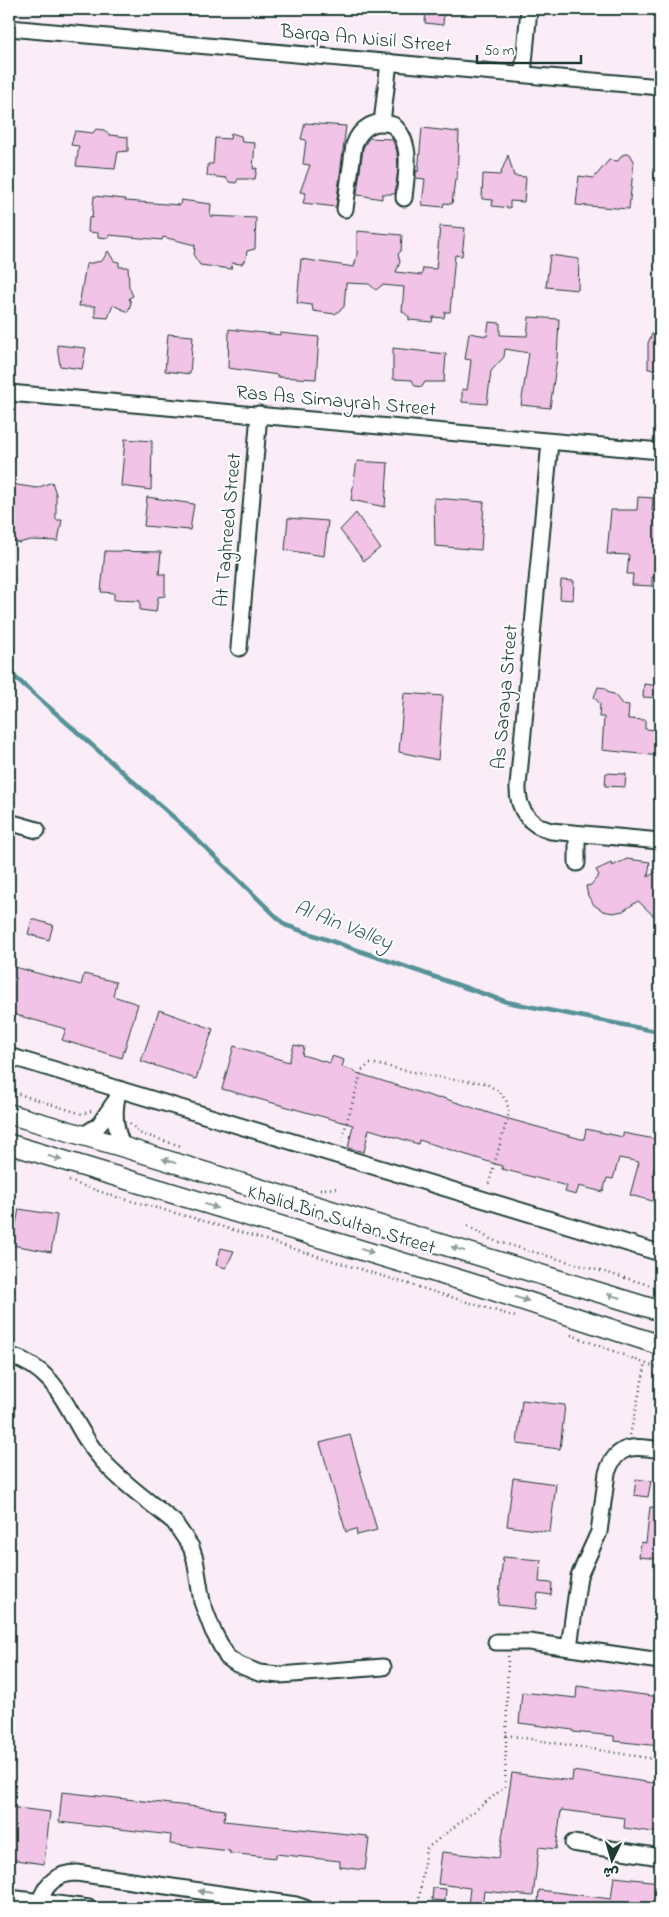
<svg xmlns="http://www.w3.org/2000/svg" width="669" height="1917" font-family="'Indie Flower','Playpen Sans Arabic',sans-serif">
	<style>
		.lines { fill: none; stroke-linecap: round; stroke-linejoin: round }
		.stream { stroke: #579297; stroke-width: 4.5 }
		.building { fill: #f0c3e7; stroke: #1f3d34 }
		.minor-casing { stroke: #1f3d34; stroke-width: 19 }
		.major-casing { stroke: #1f3d34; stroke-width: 22 }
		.path { stroke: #1f3d34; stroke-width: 2.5; stroke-dasharray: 1 4; stroke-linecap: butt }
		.minor { stroke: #fff; stroke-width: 15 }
		.major { stroke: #fff; stroke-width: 19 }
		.oneway { fill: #8f9e9a }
		.labels { text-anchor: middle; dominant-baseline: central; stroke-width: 4; stroke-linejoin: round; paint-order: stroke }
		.street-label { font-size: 20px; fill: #1f3d34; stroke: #fff }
		.water-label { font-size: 21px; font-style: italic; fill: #36605d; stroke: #fff }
	</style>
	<rect width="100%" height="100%" fill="#faedf8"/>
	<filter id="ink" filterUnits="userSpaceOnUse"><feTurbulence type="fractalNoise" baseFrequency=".02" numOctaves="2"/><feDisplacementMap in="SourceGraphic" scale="10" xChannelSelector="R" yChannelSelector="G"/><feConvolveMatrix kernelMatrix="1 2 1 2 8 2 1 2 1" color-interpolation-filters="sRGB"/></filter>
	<g filter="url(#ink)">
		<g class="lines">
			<!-- stream -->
			<polyline class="stream" points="9,674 16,678 178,821 285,925 507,1002 660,1032"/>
		</g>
		<!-- building -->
		<g class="building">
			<polygon points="426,9 444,9 443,25 425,23"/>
			<polygon points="305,123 346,126 336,207 303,203 306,193 300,192 310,165 303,164 306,140 301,139"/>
			<polygon points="422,128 459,132 457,179 455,179 452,204 444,203 443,207 422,205 425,179 416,178 416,170 418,172"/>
			<polygon points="96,129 104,130 110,135 128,137 128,151 118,152 115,169 76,166 79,146 71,145 75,131 93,133"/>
			<polygon points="231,133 241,136 242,142 255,143 253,169 257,168 255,179 238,179 236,183 229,182 226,178 207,176 208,164 213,164 215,138 230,139"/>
			<polygon points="369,138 392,139 397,151 398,169 395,194 382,194 382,199 358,195 357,193 363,148"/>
			<polygon points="626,154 630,154 634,161 629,209 576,205 579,176 594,178 609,160 618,161 622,155"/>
			<polygon points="508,155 514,176 526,177 524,202 510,201 510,208 492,206 493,200 482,199 483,174 500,175"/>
			<polygon points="94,196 125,199 125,201 180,205 181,200 211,204 210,216 256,218 255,249 247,251 246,258 242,264 232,263 231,269 200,265 194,256 195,245 163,237 162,240 109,235 109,238 98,237 98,233 88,232 89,217 92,218"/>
			<polygon points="440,226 465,228 462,256 455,255 450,312 445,312 444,318 433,317 432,322 409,320 409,317 402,311 404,287 382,285 376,290 369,284 346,283 344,307 335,314 313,311 312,305 297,303 301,259 354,267 357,255 357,231 402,235 401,251 398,254 400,262 396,272 422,275 423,268 436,269"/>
			<polygon points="108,251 114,261 119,262 119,267 128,267 129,287 133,296 129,298 131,303 128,312 113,305 108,318 95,317 95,306 79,306 86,264 102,261"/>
			<polygon points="550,255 579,259 578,290 546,287"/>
			<polygon points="529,317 559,319 557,358 550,408 521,405 529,353 505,349 504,357 491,371 487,404 462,402 462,389 467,390 469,377 471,360 465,359 469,333 487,336 489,322 500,323 500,335 527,336"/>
			<polygon points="229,329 280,335 280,333 319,337 316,379 278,377 278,375 228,368"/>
			<polygon points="168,334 193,336 190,374 165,371"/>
			<polygon points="652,334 660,336 660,370 648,369 648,343"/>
			<polygon points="57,345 86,348 82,369 60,366"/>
			<polygon points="393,348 446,354 444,382 425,382 422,387 415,386 412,380 393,379"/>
			<polygon points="125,439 152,441 151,490 121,486"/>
			<polygon points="357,461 388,463 385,507 351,500"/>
			<polygon points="9,481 17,485 37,488 52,482 56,494 56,520 62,520 58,541 30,540 19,543 12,540 9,535"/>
			<polygon points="147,497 194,504 190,530 144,526"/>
			<polygon points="638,497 653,498 652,511 660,512 657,577 652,577 652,586 632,585 633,574 627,574 629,555 607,554 611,510 637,510"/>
			<polygon points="434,498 484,502 481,550 435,546"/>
			<polygon points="356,513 380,548 364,561 340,530"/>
			<polygon points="288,518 328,521 324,556 285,550"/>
			<polygon points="105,551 161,552 159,574 165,574 165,596 158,597 156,612 140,610 140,601 114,600 114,593 101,592"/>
			<polygon points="561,580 574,581 573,600 560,599"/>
			<polygon points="644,684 660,686 660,698 643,697"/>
			<polygon points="598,687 605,688 609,693 614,694 622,704 629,705 628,719 645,720 645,729 660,730 660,756 602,750 604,717 599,717 600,704 594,697"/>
			<polygon points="404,693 443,696 438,760 399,752"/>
			<polygon points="606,773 626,774 625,787 605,786"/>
			<polygon points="627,859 650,862 648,877 660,869 660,922 638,901 623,911 613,913 603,911 594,905 588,896 586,886 591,885 599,875 596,870 611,863 612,866"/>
			<polygon points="32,919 53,925 49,940 28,934"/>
			<polygon points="11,966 81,985 84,974 116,982 113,996 138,1004 122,1058 62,1040 66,1029 9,1013 9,974"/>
			<polygon points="159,1010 213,1029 196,1079 141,1061"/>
			<polygon points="294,1045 304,1047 302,1055 330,1063 332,1056 344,1060 342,1067 355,1071 354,1072 440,1099 440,1097 498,1116 581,1139 584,1139 586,1129 623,1137 623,1133 660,1140 660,1152 657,1152 653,1175 660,1177 660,1203 630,1195 639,1162 619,1158 613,1179 607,1178 603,1192 579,1186 576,1195 565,1192 567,1186 502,1169 502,1166 419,1140 418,1144 369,1129 364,1152 348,1148 353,1125 222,1089 234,1046 289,1062"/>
			<polygon points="19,1209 57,1215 51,1252 12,1245"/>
			<polygon points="221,1248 234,1251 226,1268 216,1265"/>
			<polygon points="522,1400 565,1405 560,1449 517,1444"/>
			<polygon points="350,1435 377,1530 357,1535 356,1529 346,1532 320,1443"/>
			<polygon points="513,1478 556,1484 550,1532 507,1526"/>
			<polygon points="636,1479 651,1481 648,1497 634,1495"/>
			<polygon points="650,1507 660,1508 660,1559 639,1557 641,1542 646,1543"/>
			<polygon points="503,1557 541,1560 539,1582 552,1583 551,1595 538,1593 536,1609 498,1605"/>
			<polygon points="577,1686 660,1697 660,1746 614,1741 614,1736 573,1732 573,1730 519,1723 522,1692 576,1698"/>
			<polygon points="573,1771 660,1784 660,1833 624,1828 625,1818 561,1810 556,1849 539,1847 533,1896 484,1891 482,1906 468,1905 470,1888 438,1884 442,1852 499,1858 512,1773 572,1781"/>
			<polygon points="62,1792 225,1810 224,1821 367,1836 367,1839 369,1839 365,1870 340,1867 340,1861 276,1854 276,1858 229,1853 230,1851 170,1844 171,1835 59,1822"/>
			<polygon points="9,1807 50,1812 44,1864 9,1859"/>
			<polygon points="614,1877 660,1882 659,1908 557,1908 558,1905 538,1903 539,1890 611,1899"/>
			<polygon points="433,1888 446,1889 445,1901 432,1900"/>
		</g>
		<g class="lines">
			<defs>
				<g id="minor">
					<polyline points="9,28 660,87"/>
					<polyline points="523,74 529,9"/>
					<polyline points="382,123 389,62"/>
					<path d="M345,209L354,145C360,128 375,118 393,125C414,143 406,174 404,198"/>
					<polyline points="9,393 660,451"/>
					<path d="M550,442L518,786C517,809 529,825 551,831L660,841"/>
					<polyline points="239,648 259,414"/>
					<polyline points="9,822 37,830"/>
					<polyline points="577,863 577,834"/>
					<polyline points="9,1056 660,1253"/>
					<path d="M119,1089C113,1110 114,1127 123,1147"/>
					<polyline points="84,1135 99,1125 114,1103"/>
					<path d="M9,1355C66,1373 66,1420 102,1460C122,1483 150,1502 174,1522L191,1547L195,1559L202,1602L213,1631L227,1657L237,1664L259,1673L280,1675L383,1667"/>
					<polyline points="496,1642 529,1642 660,1661"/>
					<path d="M569,1647L579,1576L599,1532L607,1473C616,1444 635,1445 660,1450"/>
					<polyline points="573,1843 660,1857"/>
					<polyline points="9,1898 89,1908"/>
					<path d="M40,1902C45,1883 58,1873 77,1873L296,1905L305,1908"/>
				</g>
				<g id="major">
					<polyline points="9,1114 123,1147 660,1311"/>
					<polyline points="9,1144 467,1282 660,1345"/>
				</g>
			</defs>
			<!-- minor casing -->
			<use href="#minor" class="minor-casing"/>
			<!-- major casing -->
			<use href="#major" class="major-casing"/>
			<!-- path -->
			<g class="path">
				<polyline points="9,1091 82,1114 91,1111"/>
				<polyline points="130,1123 139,1133 181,1146"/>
				<polyline points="341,1142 362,1070 370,1064 375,1064 442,1078 485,1083 500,1092 507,1102 509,1113 488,1186"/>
				<polyline points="69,1181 113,1196 197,1219 516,1317"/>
				<polyline points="320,1189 340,1188"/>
				<polyline points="468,1226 492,1240 660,1288"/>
				<polyline points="571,1335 660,1369"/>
				<polyline points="630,1435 646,1363"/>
				<polyline points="506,1735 660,1760"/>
				<polyline points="418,1908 426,1849 505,1787 508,1656"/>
			</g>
			<!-- minor -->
			<use href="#minor" class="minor"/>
			<!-- major -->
			<use href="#major" class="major"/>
		</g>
		<!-- one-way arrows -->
		<defs><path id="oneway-solid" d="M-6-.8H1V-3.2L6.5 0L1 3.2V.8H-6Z" transform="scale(1.25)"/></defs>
		<g class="oneway">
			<use href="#oneway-solid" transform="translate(55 1158) rotate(17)"/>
			<use href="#oneway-solid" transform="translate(169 1161) rotate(-163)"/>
			<use href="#oneway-solid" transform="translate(211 1206) rotate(17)"/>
			<use href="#oneway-solid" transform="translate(458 1249) rotate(-163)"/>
			<use href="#oneway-solid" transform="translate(367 1251) rotate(17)"/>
			<use href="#oneway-solid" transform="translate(614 1296) rotate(-163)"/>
			<use href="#oneway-solid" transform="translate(522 1299) rotate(18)"/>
			<use href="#oneway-solid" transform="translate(205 1892) rotate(-172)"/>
		</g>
	</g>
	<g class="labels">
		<!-- street labels -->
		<g class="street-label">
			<text transform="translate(366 40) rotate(5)">Barqa An Nisil Street</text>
			<text transform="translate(336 402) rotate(5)">Ras As Simayrah Street</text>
			<text transform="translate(229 530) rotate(-85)">At Taghreed Street</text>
			<text transform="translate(506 697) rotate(-85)">As Saraya Street</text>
			<text transform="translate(341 1221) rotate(17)">Khalid Bin Sultan Street</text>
		</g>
		<!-- water labels -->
		<g class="water-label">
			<text transform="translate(343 926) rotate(21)">Al Ain Valley</text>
		</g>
	</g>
	<!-- margin -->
	<rect width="669" height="1917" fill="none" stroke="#fff" stroke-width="30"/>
	<rect x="15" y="15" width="639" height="1887" fill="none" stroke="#1f3d34" stroke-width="2" filter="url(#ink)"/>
	<!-- north arrow -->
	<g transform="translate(612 1860) rotate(185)" stroke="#ffffff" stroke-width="4" paint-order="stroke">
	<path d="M0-4L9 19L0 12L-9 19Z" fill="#1f3d34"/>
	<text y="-8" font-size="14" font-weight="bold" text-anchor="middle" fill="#1f3d34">ش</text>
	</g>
	<!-- scale -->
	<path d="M477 55v8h104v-8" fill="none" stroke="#1f3d34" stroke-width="2.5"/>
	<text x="484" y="55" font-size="15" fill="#1f3d34" stroke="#ffffff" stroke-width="4" paint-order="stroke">50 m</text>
</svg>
